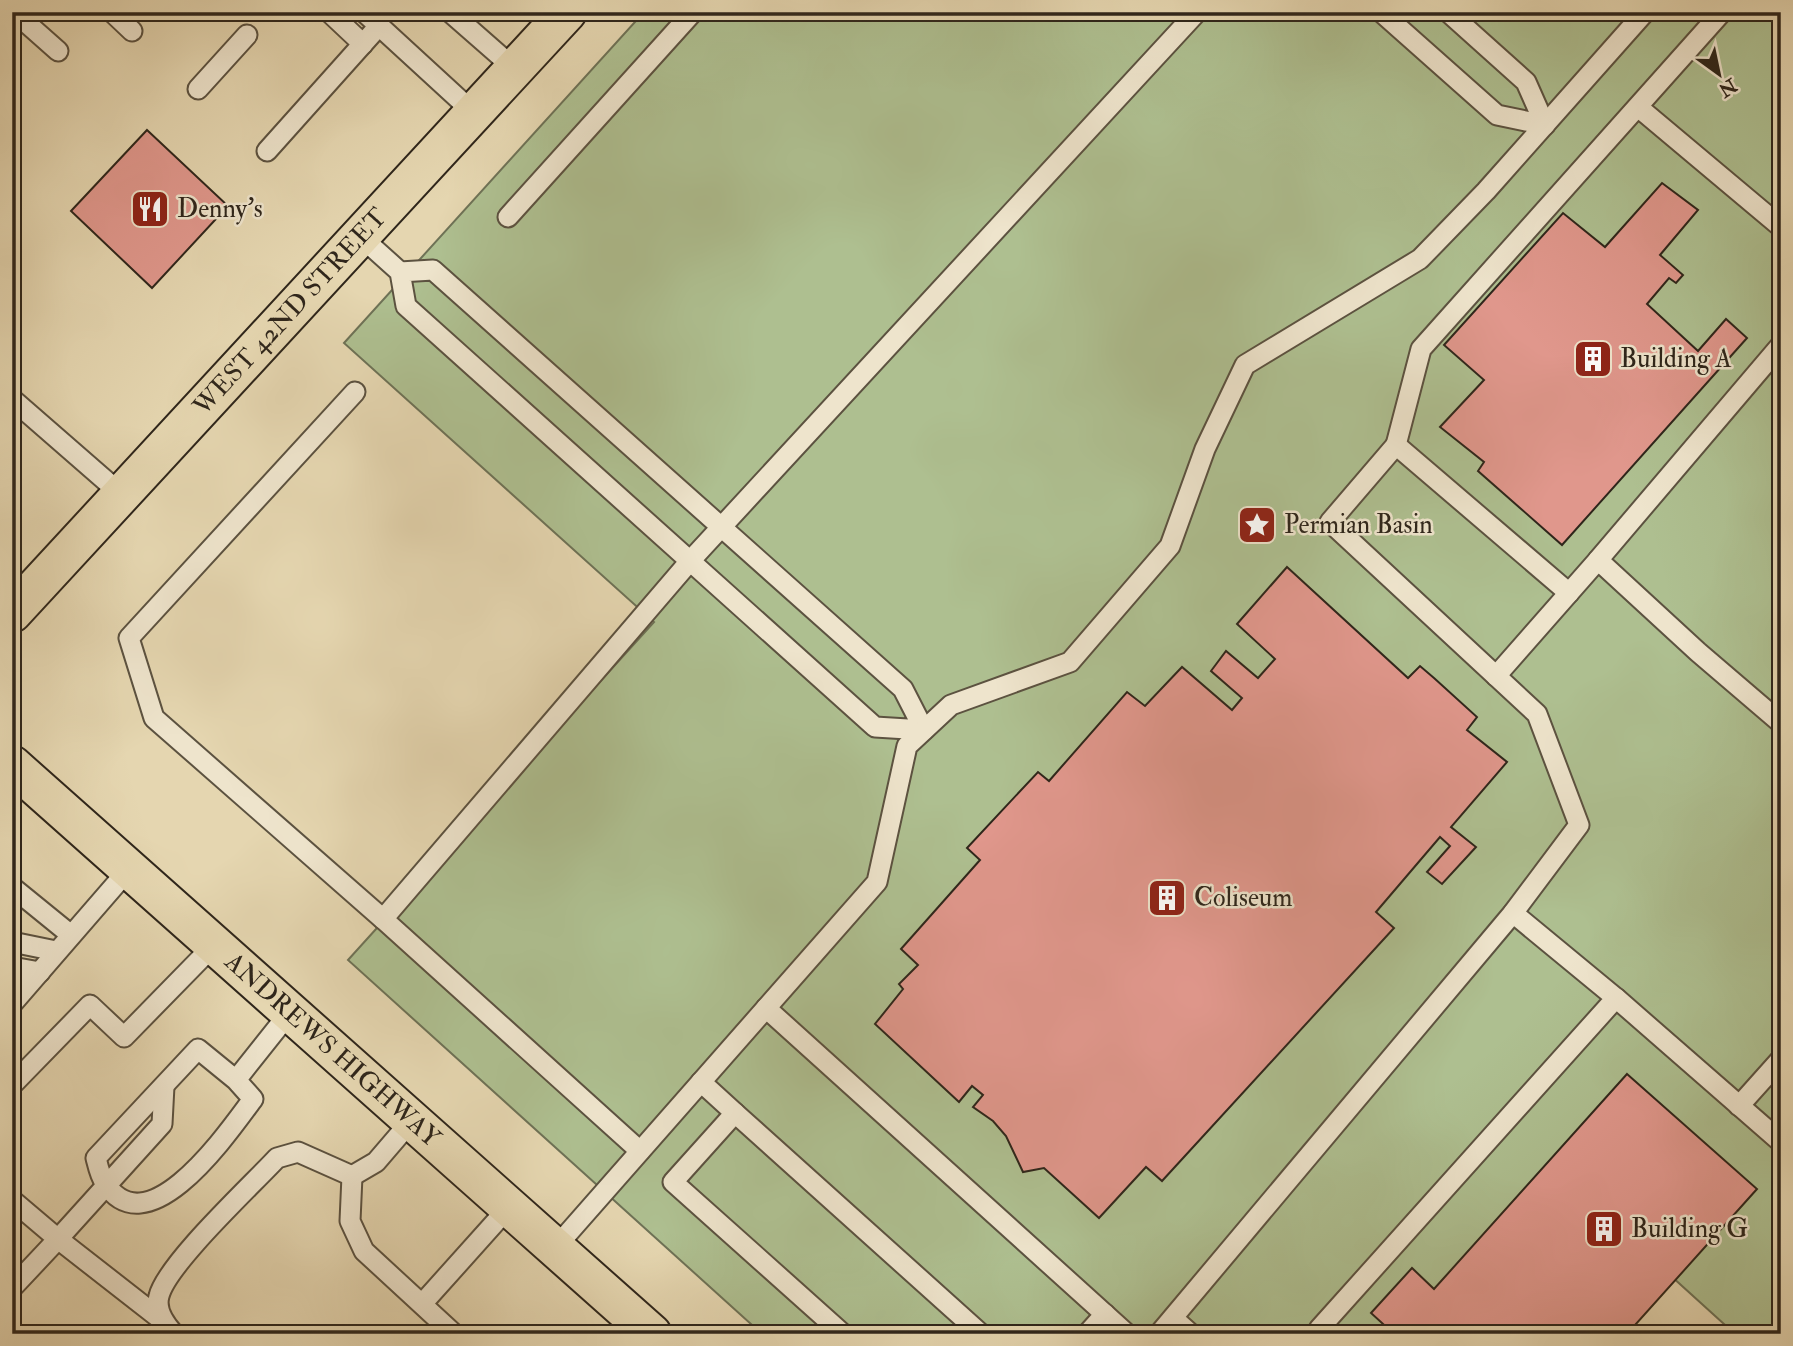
<svg xmlns="http://www.w3.org/2000/svg" width="1793" height="1346" font-family="'IM FELL Double Pica',serif">
	<style>
		.green { fill: #aebf90; stroke: #6e7256; stroke-width: 2 }
		.building { fill: #e0978c; stroke: #2f261b; stroke-width: 2 }
		.lines { fill: none; stroke-linecap: round; stroke-linejoin: round }
		.lane-casing { stroke: #5c5240; stroke-width: 23 }
		.primary-casing { stroke: #2f261b; stroke-width: 42 }
		.highway-casing { stroke: #2f261b; stroke-width: 42 }
		.lane { stroke: #eee4cc; stroke-width: 19 }
		.primary { stroke: #e5d6b0; stroke-width: 38 }
		.highway { stroke: #e5d6b0; stroke-width: 38 }
		.labels { text-anchor: middle; dominant-baseline: central; stroke-width: 5; stroke-linejoin: round; paint-order: stroke }
		.poi-label { font-size: 26px; fill: #2f261b; stroke: #eee4cc; text-anchor: start }
		.street-label { font-size: 26px; fill: #2f261b; stroke: #eee4cc }
	</style>
	<rect width="100%" height="100%" fill="#e5d6b0"/>
	<filter id="stains"><feTurbulence type="fractalNoise" baseFrequency=".00286" numOctaves="4"/><feColorMatrix values="0 0 0 0 .2 0 0 0 0 .09 0 0 0 0 .02 0 0 0 .5 -.17"/></filter>
	<radialGradient id="worn" r=".72"><stop offset=".6" stop-color="#630" stop-opacity="0"/><stop offset="1" stop-color="#630" stop-opacity=".3"/></radialGradient>
	<!-- green -->
	<polygon class="green" points="644,12 1781,12 1781,1334 1735,1334 1671,1276 1619,1334 762,1334 348,960 654,622 344,343"/>
	<!-- building -->
	<g class="building">
		<polygon points="147,130 228,206 152,288 71,211"/>
		<polygon points="1662,183 1698,210 1660,255 1683,275 1676,283 1669,278 1647,304 1698,351 1726,319 1747,338 1562,545 1478,471 1484,462 1440,427 1484,380 1444,345 1563,213 1605,247"/>
		<polygon points="1287,567 1408,678 1420,666 1434,678 1477,717 1467,730 1507,762 1451,827 1476,847 1442,884 1427,872 1450,846 1440,837 1376,912 1394,928 1162,1181 1146,1167 1099,1218 1044,1168 1023,1172 1006,1136 993,1121 973,1107 983,1095 972,1086 959,1102 875,1024 903,989 899,984 918,965 901,949 980,860 967,848 1038,772 1049,781 1127,692 1145,706 1182,667 1232,710 1242,698 1211,671 1226,651 1258,678 1275,659 1237,624"/>
		<polygon points="1627,1074 1757,1189 1627,1334 1477,1334 1473,1330 1470,1334 1394,1334 1371,1313 1412,1268 1434,1289"/>
	</g>
	<g class="lines">
		<defs>
			<g id="lane">
				<polyline points="14,12 58,51"/>
				<polyline points="112,12 132,31"/>
				<polyline points="329,12 363,44"/>
				<polyline points="364,12 474,113"/>
				<polyline points="450,12 514,68"/>
				<polyline points="1381,12 1497,115 1545,125 1526,82 1448,12"/>
				<polyline points="198,89 247,35"/>
				<polyline points="1638,107 1781,227"/>
				<polyline points="267,151 378,27"/>
				<polyline points="508,217 693,12"/>
				<polyline points="360,236 400,272 406,306 875,727 924,730 903,689 433,270 400,272"/>
				<polyline points="355,392 129,638 154,718 383,919"/>
				<polyline points="12,399 121,494"/>
				<polyline points="1396,445 1421,349 1722,12"/>
				<polyline points="1598,560 1781,345"/>
				<polyline points="1496,676 1598,560 1698,652 1781,723"/>
				<polyline points="12,887 71,935"/>
				<polyline points="12,942 56,951"/>
				<polyline points="12,967 40,972"/>
				<polyline points="1616,998 1781,1142"/>
				<polyline points="12,1004 129,869"/>
				<polyline points="766,1008 1127,1334"/>
				<path d="M236,1080L198,1049L96,1158C98,1166 100,1176 105,1183C148,1250 229,1131 253,1099L236,1080L290,1012"/>
				<polyline points="701,1082 735,1113"/>
				<polyline points="12,1085 90,1005 124,1037 214,945"/>
				<polyline points="1739,1106 1781,1059"/>
				<polyline points="640,1151 383,919 690,561 1197,12"/>
				<polyline points="352,1176 350,1221 364,1251 454,1334"/>
				<polyline points="12,1200 58,1239 12,1288"/>
				<polyline points="555,1248 877,882 907,746 951,705 1070,662 1170,546 1205,449 1245,365 1420,259 1486,191 1645,12"/>
				<polyline points="422,1304 509,1207"/>
				<polyline points="1173,1318 1191,1334"/>
				<polyline points="163,1321 58,1239 162,1124 164,1086"/>
				<polyline points="1319,1329 1616,998 1513,913"/>
				<path d="M174,1334C165,1324 155,1310 159,1296C167,1264 251,1186 277,1158L298,1152L352,1176L376,1162L412,1120"/>
				<polyline points="843,1334 673,1182 735,1113 981,1334"/>
				<polyline points="1087,1334 1105,1314"/>
				<polyline points="1159,1334 1513,913 1579,825 1537,714 1330,522 1396,445 1569,593"/>
			</g>
			<g id="primary">
				<path id="s1" d="M12,765L652,1334"/>
			</g>
			<g id="highway">
				<path id="s2" d="M12,613L567,12"/>
			</g>
		</defs>
		<!-- lane casing -->
		<use href="#lane" class="lane-casing"/>
		<!-- primary casing -->
		<use href="#primary" class="primary-casing"/>
		<!-- highway casing -->
		<use href="#highway" class="highway-casing"/>
		<!-- lane -->
		<use href="#lane" class="lane"/>
		<!-- primary -->
		<use href="#primary" class="primary"/>
		<!-- highway -->
		<use href="#highway" class="highway"/>
	</g>
	<!-- icons -->
	<defs>
		<symbol id="restaurant-square" viewBox="-11 -11 22 22"><rect x="-9" y="-9" width="18" height="18" rx="4" fill="#8f2418" stroke="#eee4cc"/><path d="M-5-6h1v4h1v-4h1v4h1v-4h1v5L-1.5 .5V6h-2V.5L-5-1ZM5-6V6H3V1.5H1.5Q1.5-4 5-6Z" fill="#fff"/></symbol>
		<symbol id="building-square" viewBox="-11 -11 22 22"><rect x="-9" y="-9" width="18" height="18" rx="4" fill="#8f2418" stroke="#eee4cc"/><path d="M-4-6H4V6H1V3H-1V6H-4ZM-2.5-4.3h1.7v1.8h-1.7ZM.8-4.3h1.7v1.8H.8ZM-2.5-1h1.7V.8h-1.7ZM.8-1h1.7V.8H.8Z" fill="#fff"/></symbol>
		<symbol id="sight-square" viewBox="-11 -11 22 22"><rect x="-9" y="-9" width="18" height="18" rx="4" fill="#8f2418" stroke="#eee4cc"/><path d="M0-6L1.8-2.2L6-1.7L2.9 1.2L3.7 5.4L0 3.3L-3.7 5.4L-2.9 1.2L-6-1.7L-1.8-2.2Z" fill="#fff"/></symbol>
	</defs>
	<g fill-rule="evenodd">
		<use href="#restaurant-square" x="128" y="187" width="44" height="44"/>
		<use href="#building-square" x="1571" y="337" width="44" height="44"/>
		<use href="#sight-square" x="1235" y="503" width="44" height="44"/>
		<use href="#building-square" x="1145" y="876" width="44" height="44"/>
		<use href="#building-square" x="1582" y="1207" width="44" height="44"/>
	</g>
	<g class="labels">
		<!-- poi labels -->
		<g class="poi-label">
			<text x="177" y="209">Denny's</text>
			<text x="1620" y="359">Building A</text>
			<text x="1284" y="525">Permian Basin</text>
			<text x="1194" y="898">Coliseum</text>
			<text x="1631" y="1229">Building G</text>
		</g>
		<!-- street labels -->
		<g class="street-label">
			<text stroke="none"><textPath href="#s2" startOffset="410">WEST 42ND STREET</textPath></text>
			<text stroke="none"><textPath href="#s1" startOffset="429">ANDREWS HIGHWAY</textPath></text>
		</g>
	</g>
	<!-- margin -->
	<rect width="1793" height="1346" fill="none" stroke="#e5d6b0" stroke-width="42"/>
	<rect x="14" y="14" width="1765" height="1318" fill="none" stroke="#2f261b" stroke-width="3.5"/>
	<rect x="21" y="21" width="1751" height="1304" fill="none" stroke="#2f261b" stroke-width="2"/>
	<!-- north arrow -->
	<g transform="translate(1719 74) rotate(147)" stroke="#eee4cc" stroke-width="5" paint-order="stroke">
	<path d="M0-5L12 26L0 18L-12 26Z" fill="#2f261b"/>
	<text y="-10" font-size="19" font-weight="bold" text-anchor="middle" fill="#2f261b">N</text>
	</g>
	<rect width="100%" height="100%" filter="url(#stains)"/>
	<rect width="100%" height="100%" fill="url(#worn)"/>
</svg>
